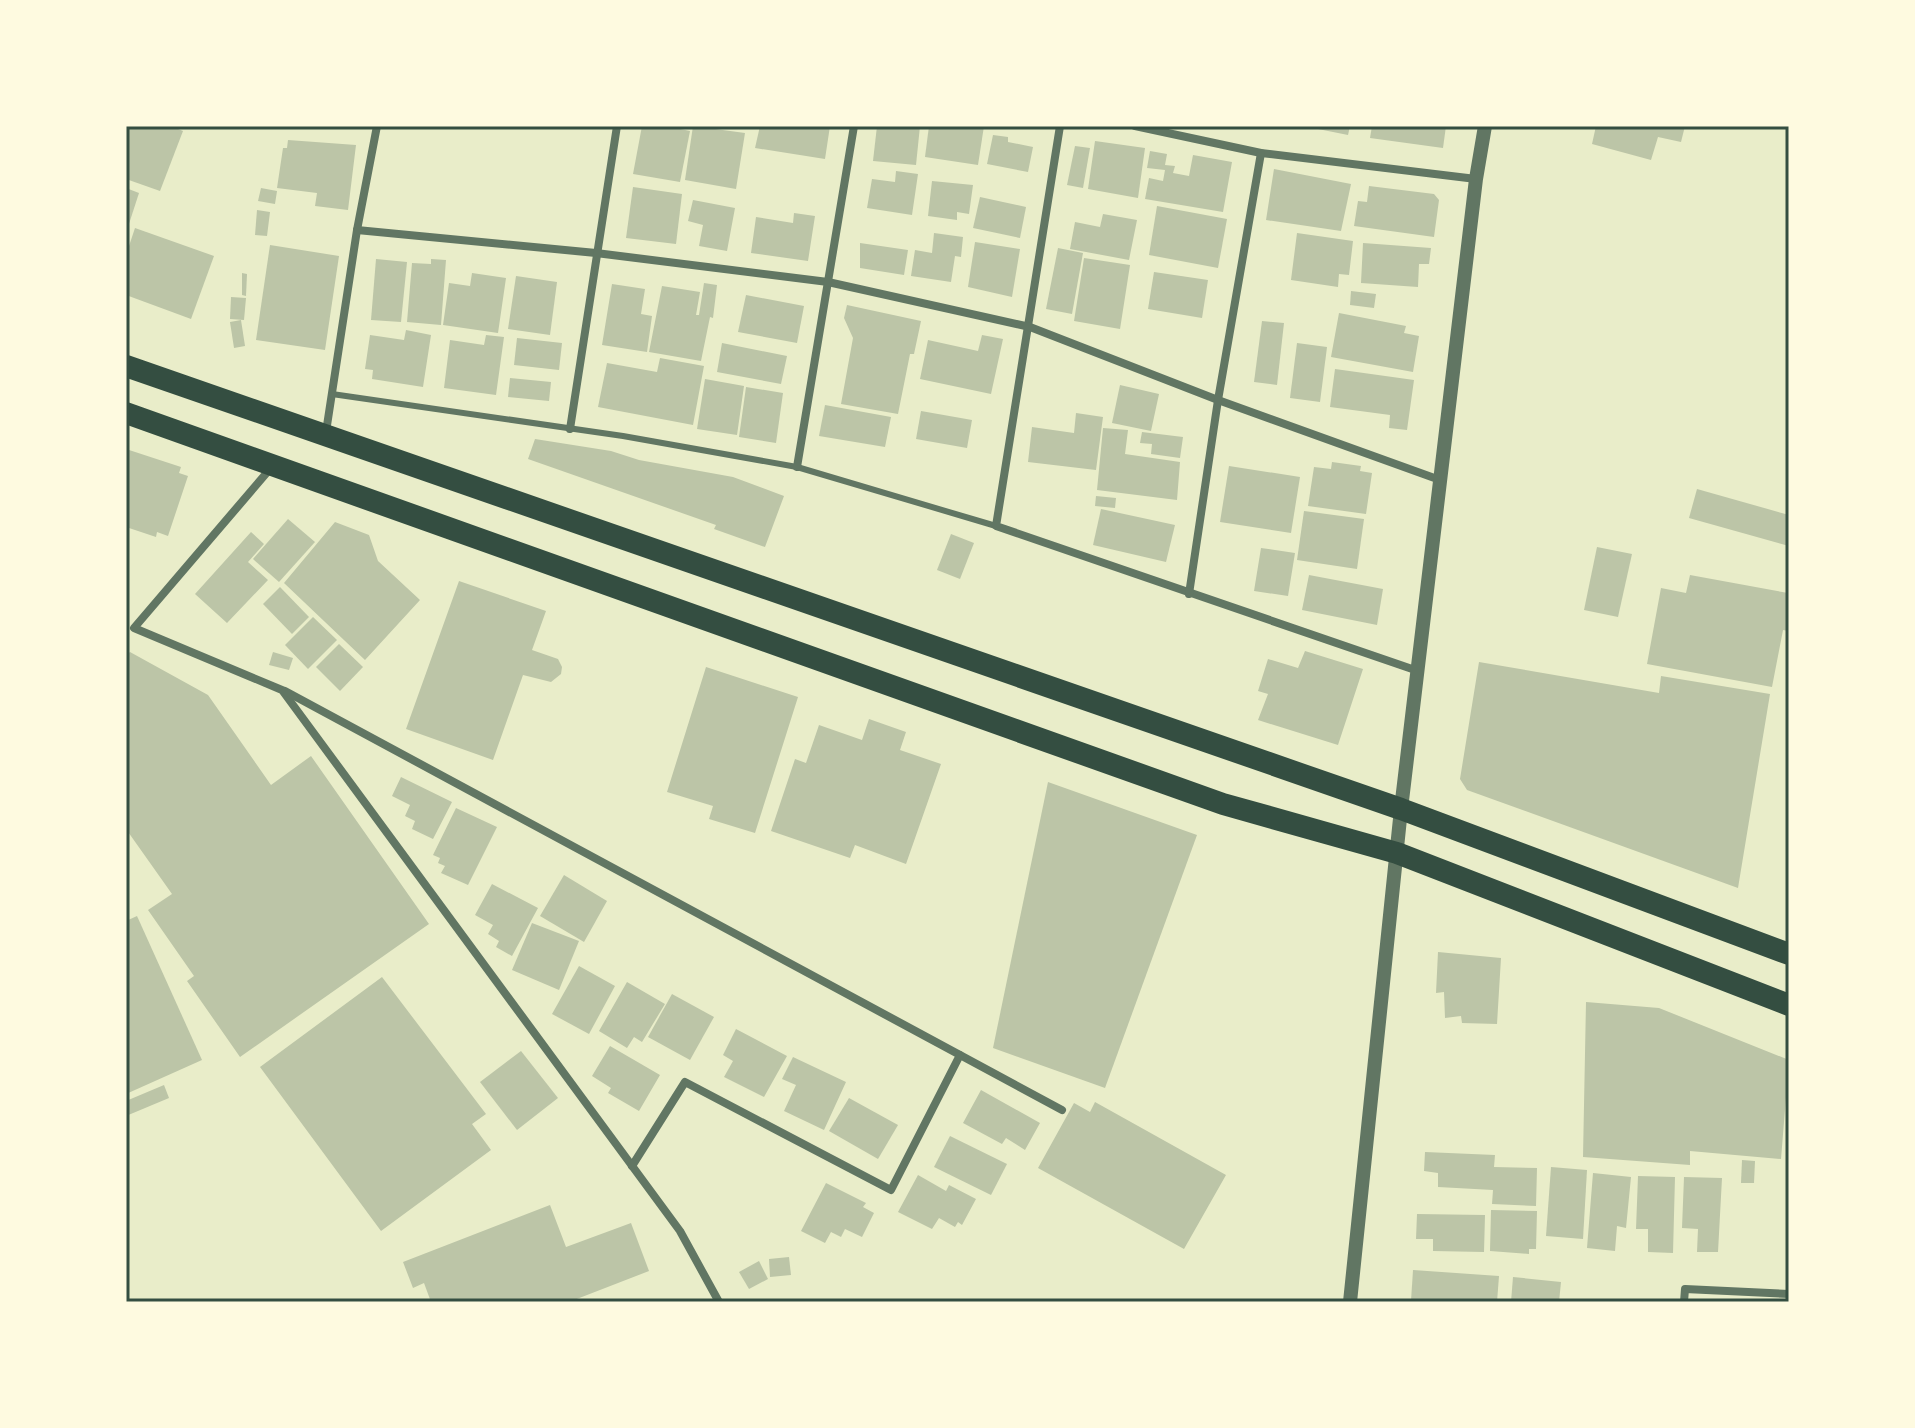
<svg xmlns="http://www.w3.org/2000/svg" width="1915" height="1428" font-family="Raleway,sans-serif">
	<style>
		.building { fill: #bcc5a7 }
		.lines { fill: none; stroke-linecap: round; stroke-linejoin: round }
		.service { stroke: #617663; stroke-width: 6 }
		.minor { stroke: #617663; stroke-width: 8 }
		.tertiary { stroke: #617663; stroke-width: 14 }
		.trunk { stroke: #344e41; stroke-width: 22 }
		.neatline { fill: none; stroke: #344e41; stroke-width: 3 }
	</style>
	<rect width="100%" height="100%" fill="#e9edc9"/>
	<!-- building -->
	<g class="building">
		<polygon points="126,126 171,126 183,131 160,191 126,179"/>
		<polygon points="642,126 666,126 690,131 680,182 633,174"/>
		<polygon points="693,126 745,133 736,189 685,180"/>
		<polygon points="760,126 830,126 825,159 755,148"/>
		<polygon points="877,126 920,126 916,165 873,161"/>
		<polygon points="929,126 984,126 978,165 925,157"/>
		<polygon points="1318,126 1350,126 1348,135 1318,129"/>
		<polygon points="1372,126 1446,126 1443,148 1370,138"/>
		<polygon points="1596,126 1685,126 1681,142 1658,137 1651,160 1592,144"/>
		<polygon points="993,135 1008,137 1008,142 1033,147 1028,172 987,164"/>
		<polygon points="288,140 356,145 348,210 315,206 317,193 277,188 283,148 287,148"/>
		<polygon points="1095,141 1145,148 1138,198 1088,189"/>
		<polygon points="1075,146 1090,148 1083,188 1067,185"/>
		<polygon points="1150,151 1167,154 1165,165 1175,166 1173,173 1189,176 1193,155 1232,162 1223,212 1145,199 1149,178 1163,181 1165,170 1147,168"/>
		<polygon points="1274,169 1351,184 1341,231 1266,220"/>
		<polygon points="896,171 918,174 912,215 867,208 872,179 895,182"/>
		<polygon points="932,181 973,185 969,214 957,212 957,220 928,216"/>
		<polygon points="1369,186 1434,194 1439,200 1434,237 1354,226 1358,201 1367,202"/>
		<polygon points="633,187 682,194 676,244 626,238"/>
		<polygon points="126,188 139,193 127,230 126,230"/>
		<polygon points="261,188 277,191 275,204 258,201"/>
		<polygon points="980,197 1026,207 1020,238 973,228"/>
		<polygon points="693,200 735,208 727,251 699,246 703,225 688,221"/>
		<polygon points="1157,206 1227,219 1218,268 1149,255"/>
		<polygon points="257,210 270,212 267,236 255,235"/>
		<polygon points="794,213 815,216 808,261 751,253 756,217 793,223"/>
		<polygon points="1103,214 1137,220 1129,260 1070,249 1075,222 1100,227"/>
		<polygon points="135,228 214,256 191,319 126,295 126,255"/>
		<polygon points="934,233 963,237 961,257 955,256 951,282 911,276 915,250 932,253"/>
		<polygon points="1297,233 1353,241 1349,275 1339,274 1338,287 1291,280"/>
		<polygon points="975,242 1020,249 1012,297 968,287"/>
		<polygon points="860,243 908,250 904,275 860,268"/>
		<polygon points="1363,243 1431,248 1429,264 1419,264 1418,287 1361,283"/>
		<polygon points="270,245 339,256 325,350 256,340"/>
		<polygon points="1058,248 1083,253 1072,314 1046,309"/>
		<polygon points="1084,258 1130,265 1120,329 1074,321"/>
		<polygon points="376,259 407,262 401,322 371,320"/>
		<polygon points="431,259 446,260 441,325 407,322 412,263 431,264"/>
		<polygon points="1154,272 1208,280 1202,318 1148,309"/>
		<polygon points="242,273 247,274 246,296 242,295"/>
		<polygon points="472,273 506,278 498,333 443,325 449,283 470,286"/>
		<polygon points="516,276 557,282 550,335 508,329"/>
		<polygon points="704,283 717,285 713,318 710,317 701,361 649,352 662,286 700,292 696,315 699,315"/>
		<polygon points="612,284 645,289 641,314 652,316 647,352 602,345"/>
		<polygon points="1351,291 1376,294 1374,308 1350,305"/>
		<polygon points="746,295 804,306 797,343 738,332"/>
		<polygon points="231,297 246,298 244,320 230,319"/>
		<polygon points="847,305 921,321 914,354 910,354 898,414 841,404 853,338 844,318"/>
		<polygon points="1339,313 1406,326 1404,333 1419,336 1413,372 1331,357"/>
		<polygon points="241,320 245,346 234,348 230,322"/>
		<polygon points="1262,321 1284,323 1277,385 1254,382"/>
		<polygon points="406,330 431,335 423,387 372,379 373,370 365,369 370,335 404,340"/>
		<polygon points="486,335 504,337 496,395 444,388 450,340 484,345"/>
		<polygon points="982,335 1003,339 991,394 920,379 928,340 978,351"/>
		<polygon points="517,338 562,343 559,370 514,365"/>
		<polygon points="722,343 787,356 781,384 717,372"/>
		<polygon points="1297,343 1327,347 1320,402 1290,398"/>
		<polygon points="660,358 704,366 693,425 598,407 607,363 657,372"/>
		<polygon points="1335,369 1414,380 1407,430 1389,428 1390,415 1330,407"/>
		<polygon points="510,378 551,382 549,401 508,397"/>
		<polygon points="705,379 744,386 737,435 697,429"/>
		<polygon points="1120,385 1159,394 1151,431 1112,423"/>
		<polygon points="746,387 783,393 776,443 739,437"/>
		<polygon points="825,405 891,417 885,447 819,436"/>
		<polygon points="921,411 972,420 967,448 916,439"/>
		<polygon points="1076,413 1103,417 1096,470 1028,462 1032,427 1074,433"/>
		<polygon points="1103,428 1128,430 1125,454 1180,462 1177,500 1097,490"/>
		<polygon points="1142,432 1183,437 1180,458 1151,454 1152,444 1140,443"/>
		<polygon points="535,439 611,451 639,460 733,477 784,496 765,547 714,529 716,525 528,459"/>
		<polygon points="126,449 181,467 179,473 188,476 168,536 157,532 156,537 126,527 129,515 126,514"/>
		<polygon points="1332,462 1361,466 1360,471 1372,473 1366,514 1308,506 1314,467 1331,469"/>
		<polygon points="1229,466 1300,477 1291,533 1220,522"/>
		<polygon points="1697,489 1789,515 1789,546 1689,518"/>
		<polygon points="1096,496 1116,498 1115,508 1095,506"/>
		<polygon points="1101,509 1175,525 1166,562 1093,545"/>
		<polygon points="1304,511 1364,519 1357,569 1297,560"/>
		<polygon points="288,519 315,542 279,582 253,559"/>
		<polygon points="335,522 369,535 378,561 420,600 365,660 284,583"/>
		<polygon points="251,532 264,544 248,562 268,580 227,623 195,594"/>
		<polygon points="951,534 974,543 960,579 937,570"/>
		<polygon points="1597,547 1632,554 1618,617 1584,610"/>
		<polygon points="1261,548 1295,553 1288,596 1254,591"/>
		<polygon points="1309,575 1383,589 1377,625 1302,610"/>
		<polygon points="1690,575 1788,593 1789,631 1783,630 1772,687 1647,664 1661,588 1686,593"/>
		<polygon points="459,581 546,611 532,650 558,659 562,667 561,674 551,682 523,675 493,760 406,729"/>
		<polygon points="280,587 309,617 292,634 263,604"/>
		<polygon points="313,617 337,640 308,669 285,645"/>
		<polygon points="339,644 363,667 340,691 316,667"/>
		<polygon points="1305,651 1363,669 1338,745 1258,720 1268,694 1258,691 1268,659 1298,668"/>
		<polygon points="130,652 208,695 271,785 311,756 429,924 240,1057 187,981 194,976 148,910 172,894 126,829 126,655"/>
		<polygon points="273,652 293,658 289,670 269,665"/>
		<polygon points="1479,662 1659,693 1661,676 1770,694 1738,888 1467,790 1460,779"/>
		<polygon points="706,667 798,697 755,833 709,819 713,806 667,792"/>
		<polygon points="869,719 906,732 900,750 941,764 906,864 855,845 850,858 771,831 795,759 806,763 819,725 862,740"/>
		<polygon points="401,777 452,802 433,839 412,829 415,821 405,816 410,805 392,796"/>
		<polygon points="1048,782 1197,835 1105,1088 993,1048"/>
		<polygon points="456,808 497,827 468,885 441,873 445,866 438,863 440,858 433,855"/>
		<polygon points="564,875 607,901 584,942 540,916"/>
		<polygon points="492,884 538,908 512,956 496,947 499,941 488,934 493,925 475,915"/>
		<polygon points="137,916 202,1060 126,1094 126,921"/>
		<polygon points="532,923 579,941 559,990 512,970"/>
		<polygon points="1438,952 1501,958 1497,1024 1462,1023 1461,1016 1445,1018 1444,992 1436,993"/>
		<polygon points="579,966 615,986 589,1034 552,1014"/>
		<polygon points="382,977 486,1114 472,1124 491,1150 381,1231 260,1067"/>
		<polygon points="627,982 665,1004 642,1042 634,1037 627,1048 599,1031"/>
		<polygon points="672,994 714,1017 690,1060 648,1037"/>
		<polygon points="1586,1002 1659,1008 1789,1060 1781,1159 1690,1151 1690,1165 1583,1157"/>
		<polygon points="736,1029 787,1056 764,1097 724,1077 733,1061 723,1055"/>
		<polygon points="610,1046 660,1075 639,1111 608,1093 611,1088 592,1076"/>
		<polygon points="521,1051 558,1098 517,1130 480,1082"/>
		<polygon points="793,1057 846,1082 824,1130 784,1111 796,1085 782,1079"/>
		<polygon points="164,1085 169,1098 126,1116 126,1101"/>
		<polygon points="981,1090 1040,1123 1025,1150 1006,1138 1002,1144 963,1123"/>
		<polygon points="849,1098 898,1125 878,1159 829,1131"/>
		<polygon points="1095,1102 1226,1175 1184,1249 1038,1168 1074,1103 1090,1112"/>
		<polygon points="950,1136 1007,1164 991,1195 934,1167"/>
		<polygon points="1425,1152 1495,1155 1494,1167 1537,1168 1536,1206 1492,1204 1493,1190 1438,1187 1438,1173 1424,1171"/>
		<polygon points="1742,1160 1755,1161 1754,1183 1741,1183"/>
		<polygon points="1551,1167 1587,1170 1583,1239 1546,1236"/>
		<polygon points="1593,1173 1631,1177 1626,1228 1617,1226 1615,1251 1587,1248"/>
		<polygon points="918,1175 946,1191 949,1185 976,1199 962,1225 958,1222 955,1227 939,1218 932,1229 898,1212"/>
		<polygon points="1638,1176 1675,1177 1673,1253 1648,1252 1648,1229 1636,1229"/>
		<polygon points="1684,1177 1722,1178 1718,1252 1697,1252 1698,1229 1682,1228"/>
		<polygon points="826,1183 866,1203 863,1207 874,1213 862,1237 845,1229 841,1237 831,1232 825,1243 801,1231"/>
		<polygon points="550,1205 566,1247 631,1223 649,1271 569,1302 431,1302 424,1283 413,1288 403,1262"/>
		<polygon points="1491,1210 1537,1211 1536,1249 1529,1249 1529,1254 1490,1251"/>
		<polygon points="1417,1214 1485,1215 1484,1252 1433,1251 1433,1239 1416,1239"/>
		<polygon points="789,1257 791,1275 770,1277 769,1259"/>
		<polygon points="759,1261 768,1279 749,1289 739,1272"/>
		<polygon points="1413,1270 1499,1276 1497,1302 1411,1301"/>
		<polygon points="1513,1277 1561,1282 1559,1302 1511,1302"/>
	</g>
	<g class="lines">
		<!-- service -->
		<polyline class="service" points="332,394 623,436 797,467 996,526"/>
		<!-- minor -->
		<g class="minor">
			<polyline points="1060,126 996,526 1418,671"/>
			<polyline points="1135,126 1261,153 1476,179"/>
			<polyline points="357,230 596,253 828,282 1030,327 1218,400 1440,480"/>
			<polyline points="570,429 617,126"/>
			<polyline points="326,432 357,230 377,126"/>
			<polyline points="797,467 854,126"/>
			<polyline points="270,469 134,628 282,690 680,1231 719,1302"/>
			<polyline points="1189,594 1218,400 1261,153"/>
			<polyline points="285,691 1062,1110"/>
			<polyline points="632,1166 685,1082 891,1190 960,1055"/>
			<polyline points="1684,1302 1685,1289 1789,1294"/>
		</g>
		<!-- tertiary -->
		<polyline class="tertiary" points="1350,1302 1401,809 1476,179 1485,126"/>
		<!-- trunk -->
		<g class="trunk">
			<polyline points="126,366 1401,809 1789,954"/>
			<polyline points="126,413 1223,804 1397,853 1789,1005"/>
		</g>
	</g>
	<!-- border -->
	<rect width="1915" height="1428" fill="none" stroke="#fefae0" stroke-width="256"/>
	<rect x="128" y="128" width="1659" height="1172" class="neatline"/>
</svg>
